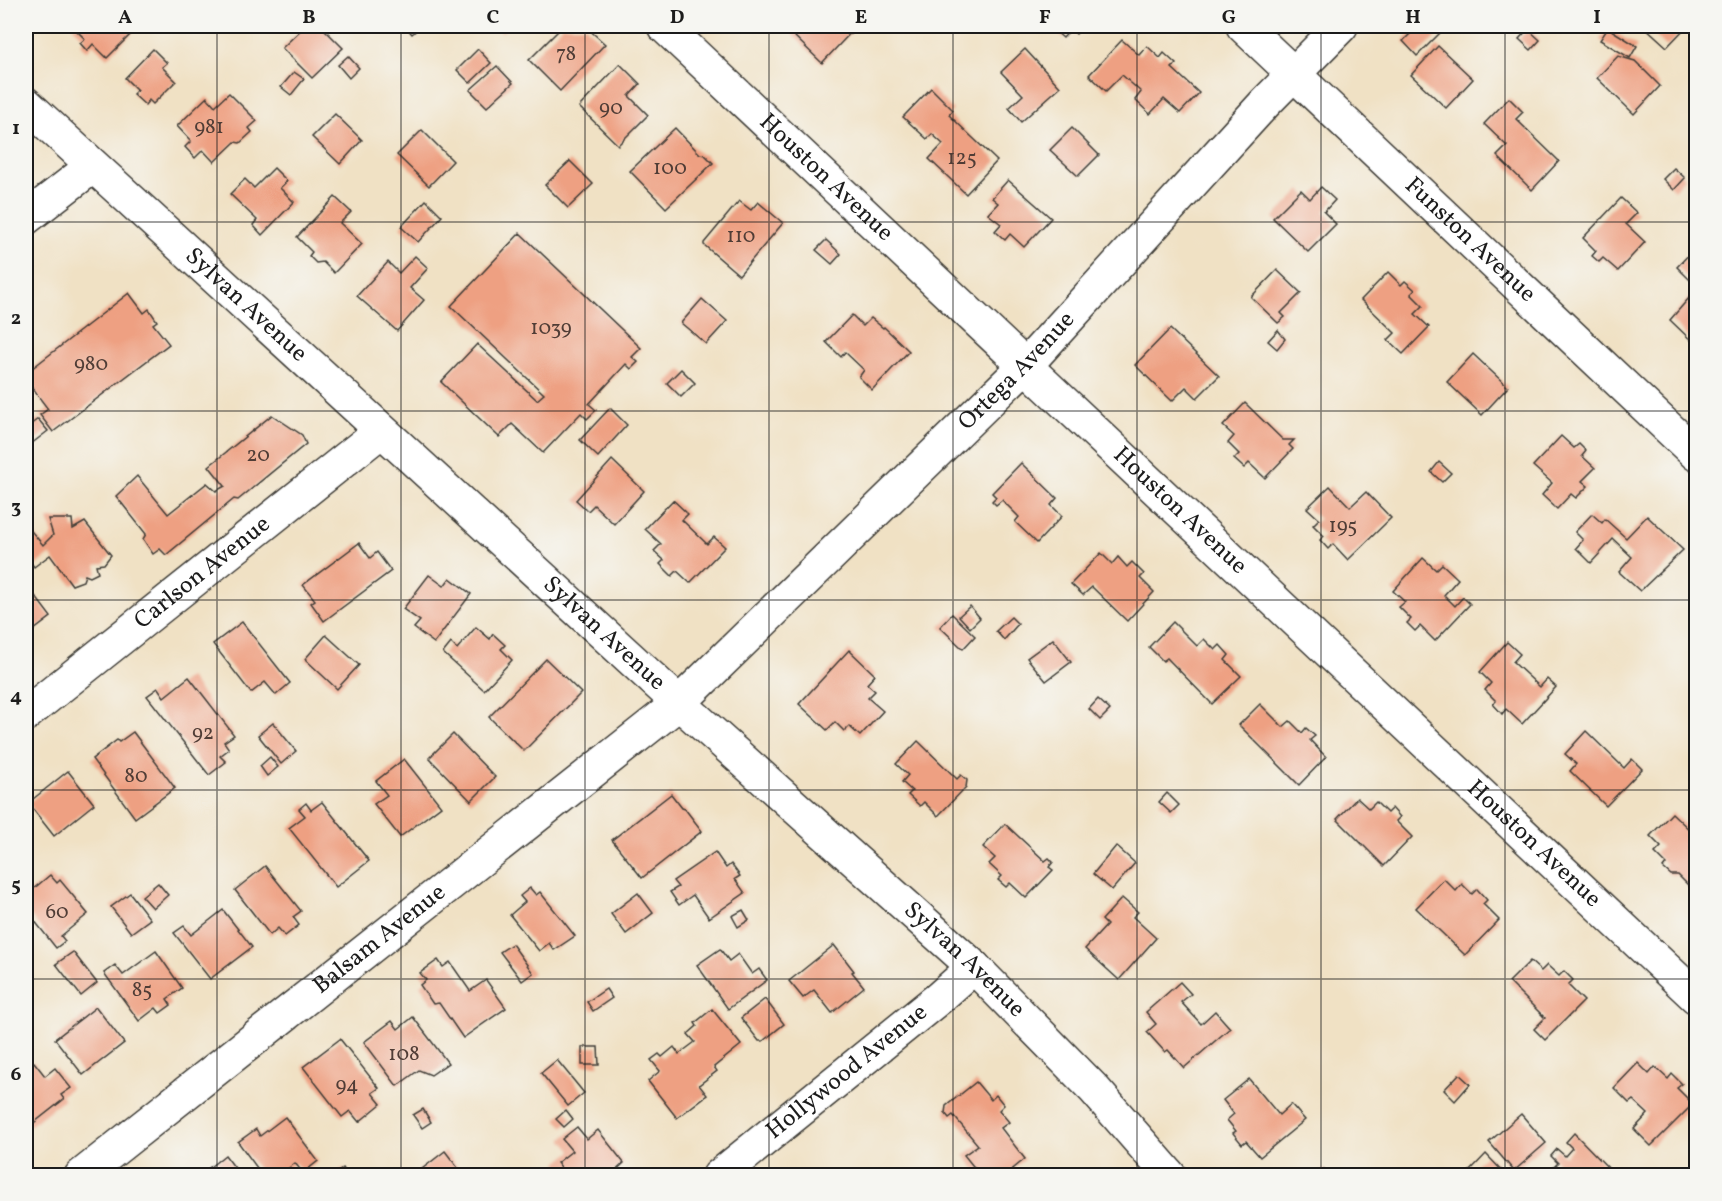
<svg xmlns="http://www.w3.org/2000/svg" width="1722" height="1201" font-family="Vollkorn,serif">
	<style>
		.building { fill: #eea082 }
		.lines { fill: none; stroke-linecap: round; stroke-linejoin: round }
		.minor-casing { stroke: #3c3a35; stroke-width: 36 }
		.minor { stroke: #fff; stroke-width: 33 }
		.grid { fill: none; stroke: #1c1c1c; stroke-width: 1.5; stroke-opacity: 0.55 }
		.labels { text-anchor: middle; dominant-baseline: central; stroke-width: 5; stroke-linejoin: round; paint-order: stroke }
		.number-label { font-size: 21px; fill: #503d36 }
		.street-label { font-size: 24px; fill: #1c1c1c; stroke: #f6f6f2 }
		.neatline { fill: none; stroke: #1c1c1c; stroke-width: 2 }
		.grid-label { font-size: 20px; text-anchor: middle; font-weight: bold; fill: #1c1c1c }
	</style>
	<rect width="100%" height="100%" fill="#f6f6f2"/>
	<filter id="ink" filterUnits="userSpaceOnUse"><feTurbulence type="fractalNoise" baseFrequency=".0167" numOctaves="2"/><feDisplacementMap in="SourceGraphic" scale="12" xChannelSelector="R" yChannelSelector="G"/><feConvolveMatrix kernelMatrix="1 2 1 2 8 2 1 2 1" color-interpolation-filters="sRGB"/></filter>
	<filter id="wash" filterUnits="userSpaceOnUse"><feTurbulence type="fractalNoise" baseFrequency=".008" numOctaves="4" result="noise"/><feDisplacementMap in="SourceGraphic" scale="24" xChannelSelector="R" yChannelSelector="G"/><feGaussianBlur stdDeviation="1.35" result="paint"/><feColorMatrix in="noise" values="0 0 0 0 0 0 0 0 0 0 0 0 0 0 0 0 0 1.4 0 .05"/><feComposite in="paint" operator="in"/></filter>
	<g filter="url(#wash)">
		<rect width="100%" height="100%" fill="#f0e1c4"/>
		<g id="blocks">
			<!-- building -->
			<g class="building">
				<polygon points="72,26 130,26 135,30 107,58 93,44 87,51 80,43 85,39"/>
				<polygon points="305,26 321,26 343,48 312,78 282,48"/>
				<polygon points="405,26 421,26 412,34"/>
				<polygon points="495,26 508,26 502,32"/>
				<polygon points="563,26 585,26 605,44 560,91 529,60"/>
				<polygon points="799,26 857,26 822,63 792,34"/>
				<polygon points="1057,26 1084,26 1076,34 1071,29 1063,38 1054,30"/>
				<polygon points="1418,26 1437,26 1442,31 1417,56 1403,41"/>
				<polygon points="1644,26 1687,26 1667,47"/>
				<polygon points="1608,28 1637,46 1630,58 1600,40"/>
				<polygon points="1528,29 1540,40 1531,50 1519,39"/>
				<polygon points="1122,40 1139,55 1147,46 1160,58 1164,53 1176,64 1172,68 1199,93 1180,113 1164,99 1150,114 1135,100 1141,92 1122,75 1106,91 1089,75"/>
				<polygon points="1438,46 1473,79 1446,108 1411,75"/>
				<polygon points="153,49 167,63 162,67 176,81 153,104 149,100 145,105 133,94 137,90 125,78"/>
				<polygon points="478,49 491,63 470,83 457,70"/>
				<polygon points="1025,49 1060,87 1021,122 1009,108 1023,95 1001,72"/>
				<polygon points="348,56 359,68 349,78 338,65"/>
				<polygon points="1618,56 1635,61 1660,86 1634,114 1597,78"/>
				<polygon points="620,64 640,84 629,96 648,115 618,145 579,107"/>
				<polygon points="497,66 513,83 487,107 470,90"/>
				<polygon points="294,72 304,79 291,95 281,87"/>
				<polygon points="931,88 953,110 949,115 997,161 966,194 929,159 943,144 932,134 927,139 903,117"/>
				<polygon points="229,93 257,121 249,128 252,132 240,143 235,142 214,162 203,150 195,158 185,147 191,141 177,126 207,97 215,106"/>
				<polygon points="1509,98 1523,112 1516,119 1559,161 1532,190 1497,156 1507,146 1484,124"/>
				<polygon points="335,114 362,140 340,164 312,137"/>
				<polygon points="675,128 700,154 705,155 713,163 666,208 630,171"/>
				<polygon points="1072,128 1099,155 1078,176 1050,150"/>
				<polygon points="422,130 453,161 429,186 397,155"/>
				<polygon points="570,161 593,184 568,208 545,185"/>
				<polygon points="274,168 287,181 280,188 294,202 262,235 253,225 257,220 230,194 245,179 254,188"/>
				<polygon points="1674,168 1685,178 1674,190 1663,179"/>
				<polygon points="1008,180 1051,218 1024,247 1010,234 1005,240 995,231 1001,224 988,214 998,203 992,198"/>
				<polygon points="1321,187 1335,200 1324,212 1336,224 1308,252 1273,218 1301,190 1310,199"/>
				<polygon points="335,197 351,212 340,223 362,244 334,273 323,262 316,263 309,256 312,252 297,237"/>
				<polygon points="1621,198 1637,213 1626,224 1645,242 1618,271 1603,258 1599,262 1592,256 1596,251 1583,238"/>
				<polygon points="426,200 442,216 418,242 401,227"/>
				<polygon points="739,201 751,210 758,202 783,223 739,275 704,245 704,243"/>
				<polygon points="520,233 641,348 632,357 638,362 631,369 626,364 589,404 596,410 587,419 581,413 543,453 512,424 499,437 441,382 477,344 537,400 544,394 451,306"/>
				<polygon points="826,240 841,254 832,264 816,250"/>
				<polygon points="1696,247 1696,277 1692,282 1677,267"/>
				<polygon points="415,256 428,268 410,288 424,300 397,331 357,296 388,262 399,273"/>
				<polygon points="1277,270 1301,293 1281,313 1285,317 1278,323 1251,297"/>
				<polygon points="1388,272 1401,285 1405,281 1415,290 1411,294 1423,306 1415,314 1429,327 1403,354 1388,340 1395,333 1361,300"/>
				<polygon points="1696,290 1696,345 1670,320"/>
				<polygon points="129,293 144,313 149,309 157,321 153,324 169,344 53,432 40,415 48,409 26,380 26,373"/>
				<polygon points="702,299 727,321 706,344 681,323"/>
				<polygon points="852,315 863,326 871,318 883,328 884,327 909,351 872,390 859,377 864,370 845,352 841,357 826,342"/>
				<polygon points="1170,329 1219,376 1197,398 1186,387 1172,401 1135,365"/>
				<polygon points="1278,330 1285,339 1277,349 1268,341"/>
				<polygon points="1473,354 1508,387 1482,415 1447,382"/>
				<polygon points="681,369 695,383 681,397 667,383"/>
				<polygon points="1245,403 1283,440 1294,440 1289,445 1293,449 1265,478 1249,463 1244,468 1234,459 1239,454 1228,443 1234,436 1223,426"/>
				<polygon points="610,408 627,425 598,457 580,440"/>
				<polygon points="272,415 302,435 306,444 238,500 234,499 166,555 160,549 153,554 143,539 146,534 116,496 137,476 168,514 207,483 216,491 225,486 209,466"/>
				<polygon points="38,419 48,431 31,444 26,436 26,428"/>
				<polygon points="1561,436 1574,448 1579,444 1586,451 1582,456 1595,468 1582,481 1588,486 1576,498 1571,494 1557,509 1542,495 1552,483 1533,466"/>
				<polygon points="612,460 644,491 614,524 594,505 588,511 576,500"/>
				<polygon points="1439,462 1451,473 1442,482 1431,472"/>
				<polygon points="1021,463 1057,498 1051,505 1062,516 1037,543 1015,522 1019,517 1002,500 996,505 992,501 996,497 992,493"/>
				<polygon points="1330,486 1350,507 1366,492 1391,518 1348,560 1333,544 1328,549 1320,540 1324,536 1313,525 1319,519 1307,508"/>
				<polygon points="673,500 688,514 682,520 707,544 714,537 725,547 690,583 677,571 672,576 660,564 664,560 654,551 661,544 645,529"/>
				<polygon points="1592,514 1602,523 1605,519 1626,538 1647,516 1683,550 1640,591 1619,572 1632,557 1613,539 1591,563 1576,548 1583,540 1575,532"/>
				<polygon points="48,519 72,519 73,529 85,522 111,555 104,564 96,565 98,573 90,577 85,575 83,581 72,585 50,555 34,567 26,556 26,525 43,545 53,535"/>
				<polygon points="359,543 370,558 377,552 391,571 324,621 311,603 315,600 303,585"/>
				<polygon points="1101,553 1112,564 1118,557 1127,567 1132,562 1144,574 1140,578 1154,592 1127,621 1092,587 1083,595 1071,584"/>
				<polygon points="1423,558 1436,570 1442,564 1458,579 1444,595 1455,606 1463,597 1470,604 1435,641 1420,626 1415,631 1407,623 1411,619 1399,607 1405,602 1393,591"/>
				<polygon points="429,575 444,586 450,578 471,594 434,643 414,628 420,621 403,609"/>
				<polygon points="26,584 51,617 26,636"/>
				<polygon points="970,606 980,618 970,628 959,616"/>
				<polygon points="952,614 975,636 963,649 940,627"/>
				<polygon points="1011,617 1018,624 1004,640 996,631"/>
				<polygon points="242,622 290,683 276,695 265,682 251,693 213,644"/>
				<polygon points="1173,622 1197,646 1204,639 1215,650 1220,645 1229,655 1225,660 1241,676 1212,704 1167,658 1163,661 1149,647"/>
				<polygon points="476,627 490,639 493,634 505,645 501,649 512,660 484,690 443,653 451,643 457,649"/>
				<polygon points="326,635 359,665 337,689 305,659"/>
				<polygon points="1053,639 1071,662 1046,681 1027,658"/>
				<polygon points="1507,642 1520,654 1513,662 1540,687 1547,679 1556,687 1522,724 1506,709 1502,714 1493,704 1496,701 1485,690 1491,683 1480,672"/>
				<polygon points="849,650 875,675 867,684 875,691 868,698 883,711 860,736 849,726 844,731 835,722 827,730 799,704"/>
				<polygon points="546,659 581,693 524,751 489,717"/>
				<polygon points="189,677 234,735 224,742 229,749 220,756 226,762 209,775 147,696 158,688 164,697"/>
				<polygon points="1098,699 1110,710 1100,720 1089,709"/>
				<polygon points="1260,704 1283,727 1290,721 1302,733 1306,728 1315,736 1310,740 1326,757 1299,785 1239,725"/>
				<polygon points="273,723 296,751 281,764 258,735"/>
				<polygon points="1586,731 1624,768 1632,759 1642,769 1606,806 1570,771 1576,764 1565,754"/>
				<polygon points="133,732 175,788 135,818 92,759 117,740 119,742"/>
				<polygon points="453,734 495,777 471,801 429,758"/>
				<polygon points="918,741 957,779 961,775 967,780 966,787 938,816 924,802 920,806 908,795 912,791 902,782 908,775 896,764"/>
				<polygon points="270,757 278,767 267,776 260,766"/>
				<polygon points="404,759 441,806 400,837 374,804 387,795 376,781"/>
				<polygon points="68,771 94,804 54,836 28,803"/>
				<polygon points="1167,793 1179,805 1171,813 1159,802"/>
				<polygon points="671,794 682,808 685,809 702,831 642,878 612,840"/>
				<polygon points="1357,798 1369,809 1376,802 1387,813 1392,808 1400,817 1396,821 1412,837 1384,866 1337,819"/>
				<polygon points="322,802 369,861 336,887 289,828 305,816 299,809 306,803 311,810"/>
				<polygon points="1672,813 1696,836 1696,883 1691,888 1678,875 1671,875 1663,868 1666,864 1655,853 1661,847 1650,836"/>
				<polygon points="1005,824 1045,861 1049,858 1053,862 1049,867 1053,870 1026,898 1010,883 1006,887 998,880 1002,876 989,864 995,858 983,847"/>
				<polygon points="1116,846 1135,863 1112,890 1093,874"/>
				<polygon points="715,852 726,868 731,864 740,876 735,879 745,893 709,918 693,895 679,905 670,892 678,887 673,881"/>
				<polygon points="265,866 301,911 293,917 299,925 285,936 278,928 270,935 235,890"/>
				<polygon points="50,875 57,883 60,880 88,914 61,936 65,941 56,948 26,910 28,906 26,902 26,895"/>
				<polygon points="1444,879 1456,891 1462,884 1472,894 1477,889 1487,900 1483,904 1499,920 1465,955 1416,908"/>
				<polygon points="158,883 168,895 153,908 142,896"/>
				<polygon points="530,888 536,895 540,892 575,936 554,950 549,943 539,951 510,915 525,902 520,896"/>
				<polygon points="130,893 150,919 131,933 111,907"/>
				<polygon points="638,893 653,913 626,934 611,914"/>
				<polygon points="1122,898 1138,912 1133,917 1156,938 1119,980 1085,949 1107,925 1102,920"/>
				<polygon points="223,910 252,947 210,979 174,933 184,926 191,935"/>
				<polygon points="743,910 749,920 738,927 732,916"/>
				<polygon points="512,944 533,973 522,981 500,952"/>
				<polygon points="834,945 854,971 852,972 864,987 832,1013 814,990 803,998 789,981"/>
				<polygon points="720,949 729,961 738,954 752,974 759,969 767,980 728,1009 697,965"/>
				<polygon points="156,951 182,988 167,999 171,1005 160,1013 156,1008 139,1021 104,973 115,965 123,975"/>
				<polygon points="73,952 97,983 81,996 56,964"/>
				<polygon points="438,960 443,967 450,962 470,991 486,980 506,1008 463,1038 439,1003 433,1004 420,985 426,980 420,973"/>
				<polygon points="1530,961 1541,971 1547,965 1559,976 1564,971 1573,980 1568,985 1584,1001 1545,1040 1534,1029 1545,1018 1509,982"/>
				<polygon points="1180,982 1191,994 1181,1002 1201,1024 1215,1011 1230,1028 1184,1068 1168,1050 1165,1052 1147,1032 1156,1024 1146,1012"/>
				<polygon points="606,989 612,998 593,1011 587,1002"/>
				<polygon points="765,999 784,1024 763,1041 759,1041 741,1018"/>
				<polygon points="96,1007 124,1043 83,1075 55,1039"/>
				<polygon points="712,1009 741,1045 714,1067 717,1071 699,1085 707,1095 677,1118 648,1081 660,1071 651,1060 659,1054 662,1057 674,1047 679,1054 695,1042 688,1034 697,1026 695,1023"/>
				<polygon points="413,1017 448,1063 431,1075 419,1070 397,1086 364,1042 392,1021 398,1029"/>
				<polygon points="340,1039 379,1088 372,1093 381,1104 359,1122 350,1111 342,1117 303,1067"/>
				<polygon points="582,1047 598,1047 599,1065 582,1065"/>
				<polygon points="557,1060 584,1093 568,1106 541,1073"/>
				<polygon points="34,1062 45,1076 55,1068 71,1088 61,1095 64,1099 26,1129 26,1069"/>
				<polygon points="1638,1063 1649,1074 1655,1067 1668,1079 1672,1074 1682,1084 1677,1088 1693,1104 1651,1146 1634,1129 1648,1114 1633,1100 1629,1103 1614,1088"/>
				<polygon points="1459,1074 1470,1084 1455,1101 1444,1090"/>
				<polygon points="1249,1079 1279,1115 1291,1104 1305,1120 1260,1157 1246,1141 1242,1144 1233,1133 1236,1131 1227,1120 1234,1114 1223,1100"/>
				<polygon points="976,1082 991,1100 996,1095 1004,1105 999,1110 1009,1122 1001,1128 1025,1159 1004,1176 981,1176 964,1155 978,1145 953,1115 949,1118 945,1113 946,1106"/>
				<polygon points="423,1109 431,1122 422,1128 413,1115"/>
				<polygon points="566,1110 573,1119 564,1127 556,1119"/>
				<polygon points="1521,1114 1546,1143 1514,1171 1489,1142"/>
				<polygon points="285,1117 318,1161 303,1173 295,1163 279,1176 263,1176 238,1142 256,1129 260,1136"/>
				<polygon points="577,1127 587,1139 598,1130 624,1163 610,1176 567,1176 557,1163 572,1151 562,1139"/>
				<polygon points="1574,1133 1616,1176 1553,1176 1549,1172 1558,1163 1551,1156 1557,1149 1565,1156 1572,1148 1566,1142"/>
				<polygon points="445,1151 464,1176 413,1176"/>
				<polygon points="1486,1154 1507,1176 1465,1176"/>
				<polygon points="225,1155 241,1176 199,1176"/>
				<polygon points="343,1168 348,1176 333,1176"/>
				<polygon points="1324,1169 1330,1176 1317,1176"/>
			</g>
		</g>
	</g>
	<g filter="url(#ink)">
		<use href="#blocks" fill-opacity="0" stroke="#3c3a35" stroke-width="1.5"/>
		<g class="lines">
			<defs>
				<g id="minor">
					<path id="s1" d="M664,26L1696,997"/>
					<path id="s2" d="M1243,26L1696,454"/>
					<path id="s3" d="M26,104L679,703L974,967L1094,1089L1170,1176"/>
					<polyline points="26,218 93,166"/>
					<path id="s4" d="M26,714L381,431"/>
					<path id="s5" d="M81,1176L679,703L1026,365L1265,103L1341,26"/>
					<path id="s6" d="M719,1176L939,998L974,967"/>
				</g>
			</defs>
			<!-- minor casing -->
			<use href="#minor" class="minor-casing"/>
			<!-- minor -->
			<use href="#minor" class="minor"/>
		</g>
	</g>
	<!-- grid -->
	<path class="grid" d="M217,26V1176M401,26V1176M585,26V1176M769,26V1176M953,26V1176M1137,26V1176M1321,26V1176M1505,26V1176M26,222H1696M26,411H1696M26,600H1696M26,790H1696M26,979H1696"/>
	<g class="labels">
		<!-- number labels -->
		<g class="number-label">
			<text x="566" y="54">78</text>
			<text x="611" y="108">90</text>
			<text x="209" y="127">981</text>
			<text x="962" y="158">125</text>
			<text x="670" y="168">100</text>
			<text x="741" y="236">110</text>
			<text x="551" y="328">1039</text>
			<text x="91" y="364">980</text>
			<text x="258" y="455">20</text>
			<text x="1343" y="526">195</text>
			<text x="203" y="733">92</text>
			<text x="136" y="776">80</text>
			<text x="57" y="912">60</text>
			<text x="142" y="990">85</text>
			<text x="404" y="1054">108</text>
			<text x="347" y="1085">94</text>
		</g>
		<!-- street labels -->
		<g class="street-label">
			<text stroke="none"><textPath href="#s1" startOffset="222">Houston Avenue</textPath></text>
			<text stroke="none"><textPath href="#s2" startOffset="312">Funston Avenue</textPath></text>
			<text stroke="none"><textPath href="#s3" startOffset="298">Sylvan Avenue</textPath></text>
			<text stroke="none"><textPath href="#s5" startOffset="1236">Ortega Avenue</textPath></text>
			<text stroke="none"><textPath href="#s1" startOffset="708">Houston Avenue</textPath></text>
			<text stroke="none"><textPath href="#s4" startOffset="226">Carlson Avenue</textPath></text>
			<text stroke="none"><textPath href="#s3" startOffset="784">Sylvan Avenue</textPath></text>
			<text stroke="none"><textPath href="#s1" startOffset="1194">Houston Avenue</textPath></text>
			<text stroke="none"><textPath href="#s5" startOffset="381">Balsam Avenue</textPath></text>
			<text stroke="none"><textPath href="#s3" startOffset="1270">Sylvan Avenue</textPath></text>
			<text stroke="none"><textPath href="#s6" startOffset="165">Hollywood Avenue</textPath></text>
		</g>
	</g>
	<!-- margin -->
	<rect width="1722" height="1201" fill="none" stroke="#f6f6f2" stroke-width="66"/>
	<rect x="33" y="33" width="1656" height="1135" class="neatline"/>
	<g class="grid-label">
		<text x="125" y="23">A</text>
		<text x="309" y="23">B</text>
		<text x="493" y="23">C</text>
		<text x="677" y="23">D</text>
		<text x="861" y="23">E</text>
		<text x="1045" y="23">F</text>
		<text x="1229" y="23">G</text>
		<text x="1413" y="23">H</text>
		<text x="1597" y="23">I</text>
		<text x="16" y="134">1</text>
		<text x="16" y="324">2</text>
		<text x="16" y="513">3</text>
		<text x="16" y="702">4</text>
		<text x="16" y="891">5</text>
		<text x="16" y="1080">6</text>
	</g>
</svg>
